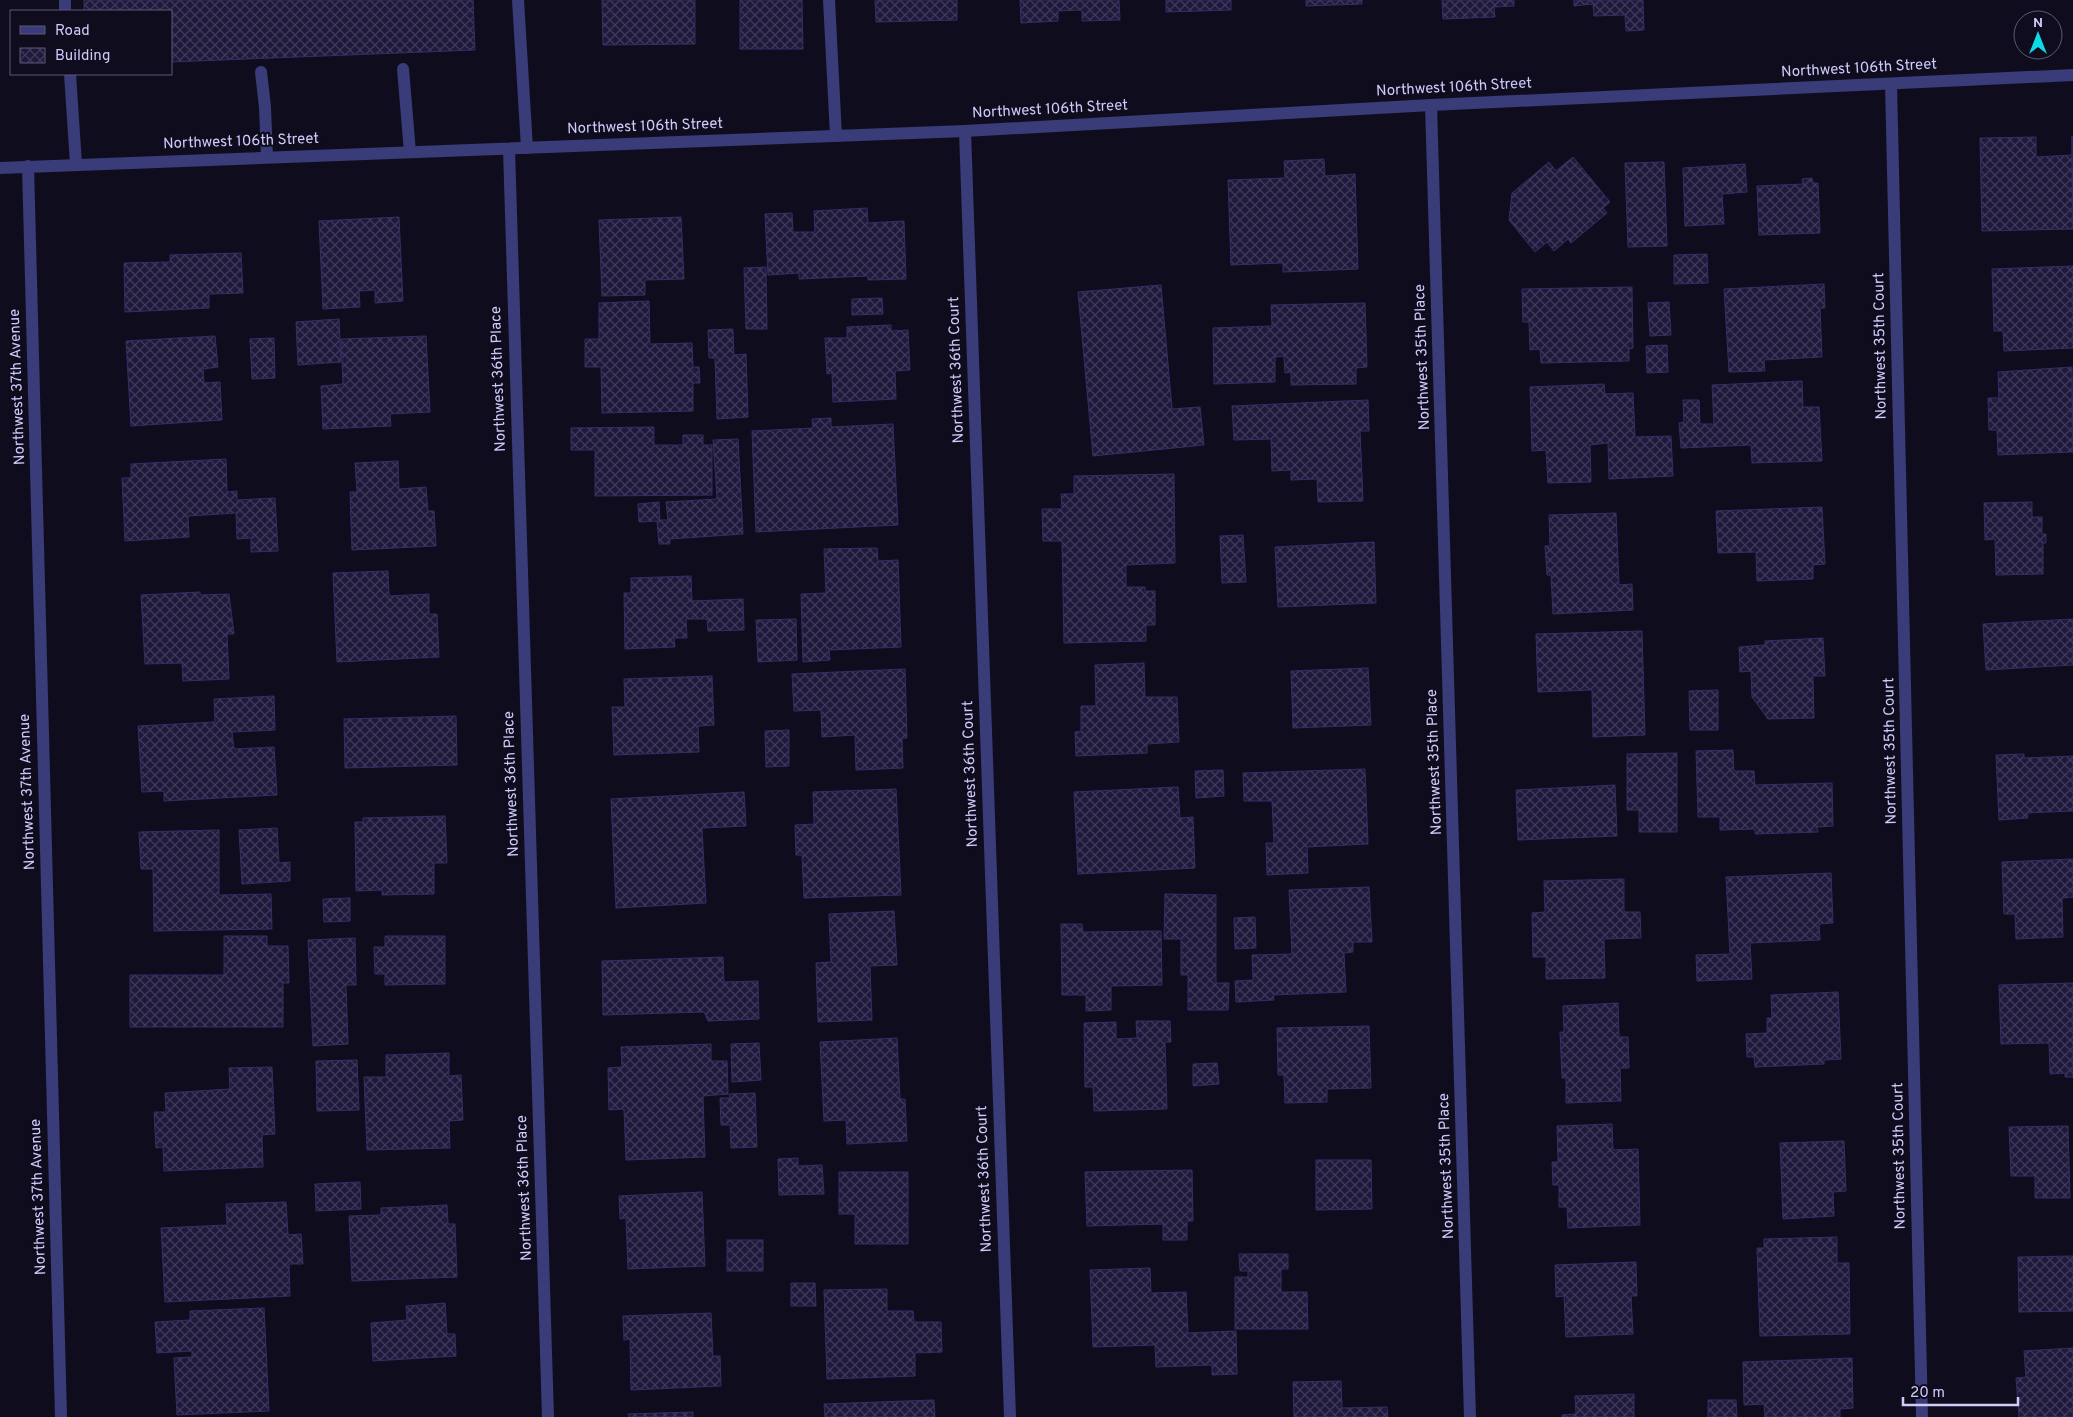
<svg xmlns="http://www.w3.org/2000/svg" width="2073" height="1417" font-family="Overpass,sans-serif">
	<style>
		.building { fill: url(#building-cross-hatch); stroke: #362d67 }
		.lines { fill: none; stroke-linecap: round; stroke-linejoin: round }
		.minor { stroke: #3a3b79; stroke-width: 12 }
		.labels { text-anchor: middle; dominant-baseline: central; stroke-width: 4.5; stroke-linejoin: round; paint-order: stroke }
		.street-label { font-size: 15px; fill: #cecbfc; stroke: #0f0d1d }
	</style>
	<defs>
		<pattern id="building-cross-hatch" width="8" height="8" patternUnits="userSpaceOnUse" patternTransform="scale(1.25)"><rect width="8" height="8" fill="#1f1a3c"/><path d="M0 0l8 8M0 8l8-8" fill="none" stroke="#3e3a59"/></pattern>
	</defs>
	<rect width="100%" height="100%" fill="#0f0d1d"/>
	<!-- building -->
	<g class="building">
		<polygon points="84,0 473,0 475,50 171,62 171,11 84,11"/>
		<polygon points="602,0 695,0 695,44 603,45"/>
		<polygon points="740,0 802,0 803,49 740,49"/>
		<polygon points="875,0 957,0 957,20 876,22"/>
		<polygon points="1020,0 1119,0 1120,20 1082,21 1082,10 1058,11 1058,21 1021,23"/>
		<polygon points="1166,0 1231,0 1231,10 1166,12"/>
		<polygon points="1306,0 1362,0 1362,4 1306,6"/>
		<polygon points="1442,0 1514,0 1514,6 1494,7 1495,17 1443,19"/>
		<polygon points="1574,0 1643,0 1644,30 1626,31 1625,15 1594,16 1593,4 1574,6"/>
		<polygon points="2072,136 2073,229 1982,231 1980,138 2036,137 2036,157 2072,155"/>
		<polygon points="1573,157 1610,202 1603,208 1607,213 1571,243 1568,239 1554,251 1547,242 1535,252 1509,220 1512,193 1549,162 1556,171"/>
		<polygon points="1324,159 1325,176 1355,174 1358,269 1283,272 1283,263 1231,265 1228,180 1285,178 1284,161"/>
		<polygon points="1664,162 1667,246 1628,247 1625,163"/>
		<polygon points="1745,164 1747,192 1722,194 1724,224 1685,226 1683,168"/>
		<polygon points="1812,178 1813,183 1818,183 1820,233 1759,235 1757,186 1803,184 1802,179"/>
		<polygon points="867,208 868,223 904,221 906,279 868,280 868,276 799,279 799,273 768,275 765,214 792,213 793,232 815,232 814,211"/>
		<polygon points="399,217 403,301 375,303 375,290 359,291 360,307 323,309 319,221"/>
		<polygon points="681,217 684,279 645,280 645,295 602,296 599,220"/>
		<polygon points="241,253 243,293 209,294 209,308 125,312 124,263 170,262 170,255"/>
		<polygon points="1707,254 1708,283 1674,284 1674,255"/>
		<polygon points="2073,266 2073,348 2004,351 2003,331 1994,331 1992,269"/>
		<polygon points="766,267 767,329 746,329 744,268"/>
		<polygon points="1824,284 1825,308 1820,308 1822,357 1764,360 1765,371 1729,372 1724,289"/>
		<polygon points="1161,285 1172,409 1200,407 1204,445 1093,456 1078,292"/>
		<polygon points="1632,287 1633,348 1629,349 1629,361 1541,363 1540,349 1530,350 1529,322 1523,322 1522,289"/>
		<polygon points="882,298 883,314 852,315 852,299"/>
		<polygon points="649,301 650,344 692,343 693,367 699,367 700,383 693,383 693,411 602,413 601,367 585,367 585,339 599,339 599,303"/>
		<polygon points="1669,302 1671,335 1650,336 1648,303"/>
		<polygon points="1365,303 1367,367 1356,368 1356,384 1291,385 1291,372 1285,373 1284,356 1275,357 1275,382 1214,384 1213,328 1272,326 1271,305"/>
		<polygon points="339,319 341,362 298,365 296,322"/>
		<polygon points="891,325 891,331 908,330 910,370 895,371 896,399 833,402 832,373 827,374 825,338 847,338 847,327"/>
		<polygon points="733,329 734,355 746,354 748,417 717,419 715,358 709,358 708,330"/>
		<polygon points="215,336 218,367 203,369 204,383 220,382 222,420 131,426 126,341"/>
		<polygon points="426,336 430,412 390,414 391,426 323,429 321,386 343,384 341,339"/>
		<polygon points="274,338 275,378 252,379 250,339"/>
		<polygon points="1667,345 1668,372 1647,373 1646,346"/>
		<polygon points="2072,367 2073,452 1998,455 1997,430 1989,430 1988,398 1999,398 1998,372"/>
		<polygon points="1802,381 1803,407 1819,407 1822,461 1752,463 1751,445 1681,448 1679,423 1684,422 1683,400 1699,400 1700,424 1714,424 1712,385"/>
		<polygon points="1604,384 1605,394 1633,393 1635,437 1671,436 1673,476 1609,479 1608,443 1590,445 1591,482 1548,483 1546,450 1532,451 1530,387"/>
		<polygon points="1368,400 1369,431 1360,431 1363,501 1318,502 1317,479 1291,480 1291,470 1272,471 1271,439 1234,440 1232,406"/>
		<polygon points="831,418 831,427 893,424 898,525 756,532 752,431 813,428 812,419"/>
		<polygon points="654,427 654,445 683,445 683,435 703,435 703,445 712,445 712,495 595,496 595,450 571,450 571,428"/>
		<polygon points="738,439 743,534 670,539 670,544 659,544 657,521 639,522 638,504 659,502 660,520 668,520 666,502 717,499 713,440"/>
		<polygon points="226,459 227,492 237,491 237,500 275,498 278,551 251,552 251,538 237,539 236,513 188,516 189,537 125,541 122,478 131,478 131,464"/>
		<polygon points="398,461 399,489 426,487 428,511 434,511 436,546 352,550 350,492 357,492 355,463"/>
		<polygon points="1174,474 1175,563 1126,565 1126,587 1145,587 1145,591 1155,591 1155,625 1146,625 1146,641 1064,643 1062,541 1043,541 1042,509 1062,509 1061,494 1074,494 1074,476"/>
		<polygon points="2032,502 2032,517 2042,517 2042,534 2046,534 2046,543 2043,543 2043,574 1996,575 1995,539 1985,540 1984,503"/>
		<polygon points="1822,507 1825,564 1813,565 1813,579 1757,581 1756,552 1718,553 1716,511"/>
		<polygon points="1616,513 1619,585 1632,584 1633,610 1553,614 1551,575 1547,575 1545,546 1550,546 1549,515"/>
		<polygon points="1243,535 1246,582 1222,583 1220,536"/>
		<polygon points="1374,542 1376,603 1278,607 1275,547"/>
		<polygon points="877,548 878,561 898,560 901,647 829,650 830,660 803,662 801,594 826,593 824,549"/>
		<polygon points="388,571 389,596 429,594 429,614 437,614 439,657 337,662 333,573"/>
		<polygon points="691,576 692,601 743,599 744,630 708,631 707,619 686,619 687,638 674,638 675,647 625,649 624,593 631,593 631,578"/>
		<polygon points="200,592 200,595 229,594 234,634 227,634 229,679 183,681 182,663 145,664 141,595"/>
		<polygon points="796,619 797,660 758,662 756,620"/>
		<polygon points="2073,619 2073,665 1986,670 1983,624"/>
		<polygon points="1642,631 1645,735 1593,737 1592,690 1538,692 1536,634"/>
		<polygon points="1823,638 1825,676 1813,676 1814,718 1768,719 1752,697 1751,671 1740,672 1739,647 1765,645 1765,641"/>
		<polygon points="1144,663 1145,697 1177,697 1179,742 1147,744 1147,753 1076,756 1075,732 1081,731 1081,706 1096,706 1095,665"/>
		<polygon points="1368,668 1371,725 1293,728 1291,671"/>
		<polygon points="905,669 907,738 902,738 903,768 856,770 855,735 822,737 821,710 794,711 792,674"/>
		<polygon points="712,676 714,725 698,726 699,752 614,755 612,707 625,707 624,679"/>
		<polygon points="1718,690 1718,730 1690,730 1689,691"/>
		<polygon points="274,696 275,730 232,732 234,749 274,747 277,795 164,801 164,791 142,792 138,726 215,722 214,699"/>
		<polygon points="456,716 457,765 345,768 344,719"/>
		<polygon points="789,730 789,766 766,767 765,731"/>
		<polygon points="1733,750 1734,771 1754,771 1755,785 1832,783 1833,826 1817,827 1818,832 1755,834 1755,829 1720,830 1720,817 1698,817 1696,751"/>
		<polygon points="1677,753 1677,832 1639,832 1639,810 1627,810 1627,754"/>
		<polygon points="2024,754 2024,758 2073,756 2073,811 2027,813 2028,818 1999,820 1996,755"/>
		<polygon points="1365,769 1368,844 1307,847 1308,873 1267,875 1266,843 1274,843 1272,801 1244,801 1243,773"/>
		<polygon points="1223,770 1224,796 1196,798 1195,771"/>
		<polygon points="1615,785 1617,836 1518,840 1516,790"/>
		<polygon points="1178,787 1180,818 1193,817 1195,868 1078,874 1074,792"/>
		<polygon points="896,789 901,895 804,898 802,855 796,855 795,825 814,824 813,792"/>
		<polygon points="744,792 746,826 702,828 706,903 616,908 611,799"/>
		<polygon points="445,816 447,863 434,863 434,894 382,895 382,890 356,891 355,822 363,822 363,818"/>
		<polygon points="277,828 279,863 290,862 290,881 242,884 239,830"/>
		<polygon points="219,830 219,895 271,894 272,929 154,931 153,869 141,869 139,832"/>
		<polygon points="2073,859 2073,897 2062,898 2063,937 2016,939 2015,914 2004,914 2002,862"/>
		<polygon points="1831,873 1833,923 1819,924 1820,940 1750,943 1752,979 1697,981 1696,955 1730,954 1726,877"/>
		<polygon points="1624,879 1624,912 1640,912 1641,938 1604,939 1605,978 1546,979 1546,957 1533,957 1532,913 1545,912 1544,881"/>
		<polygon points="1369,887 1372,942 1353,942 1353,952 1344,953 1346,992 1273,995 1274,1000 1236,1002 1235,981 1253,980 1252,955 1292,954 1289,890"/>
		<polygon points="1165,894 1216,895 1216,983 1229,983 1228,1010 1188,1010 1188,975 1181,975 1181,939 1164,939"/>
		<polygon points="350,898 350,921 324,922 323,899"/>
		<polygon points="894,911 897,965 870,966 872,1020 818,1022 816,963 831,962 829,914"/>
		<polygon points="1255,917 1256,948 1235,949 1234,918"/>
		<polygon points="1061,924 1082,924 1083,932 1161,931 1162,985 1111,986 1111,1010 1086,1011 1086,995 1062,995"/>
		<polygon points="224,936 267,936 267,946 288,946 289,983 283,983 283,1027 130,1027 130,975 224,975"/>
		<polygon points="385,936 445,936 445,984 385,985 385,974 375,974 374,947 385,947"/>
		<polygon points="355,938 356,985 346,985 348,1044 313,1046 308,940"/>
		<polygon points="723,957 724,982 758,981 759,1019 708,1021 704,1012 603,1015 602,961"/>
		<polygon points="2073,983 2073,1077 2065,1077 2065,1073 2050,1074 2049,1043 2001,1044 1999,985"/>
		<polygon points="1838,992 1841,1059 1824,1060 1824,1064 1755,1067 1754,1057 1747,1057 1746,1034 1767,1033 1767,1018 1772,1018 1771,995"/>
		<polygon points="1618,1003 1619,1037 1628,1037 1629,1068 1620,1068 1621,1101 1566,1103 1566,1078 1562,1078 1560,1032 1564,1032 1563,1006"/>
		<polygon points="1136,1021 1170,1021 1171,1042 1165,1042 1167,1109 1094,1111 1093,1087 1085,1087 1084,1023 1116,1022 1116,1039 1137,1038"/>
		<polygon points="1369,1026 1371,1088 1327,1089 1327,1102 1285,1103 1284,1075 1278,1075 1277,1028"/>
		<polygon points="897,1038 900,1099 905,1099 907,1141 847,1144 846,1120 824,1121 820,1042"/>
		<polygon points="759,1043 761,1080 732,1082 731,1044"/>
		<polygon points="711,1044 711,1061 727,1061 728,1094 703,1096 705,1157 626,1160 624,1109 609,1110 608,1068 622,1067 621,1047"/>
		<polygon points="449,1053 449,1076 461,1075 463,1120 449,1121 450,1148 367,1150 364,1077 386,1077 386,1055"/>
		<polygon points="357,1060 359,1110 317,1111 316,1061"/>
		<polygon points="1217,1063 1219,1084 1193,1086 1193,1064"/>
		<polygon points="272,1067 275,1134 262,1135 263,1167 164,1171 163,1147 156,1148 154,1112 166,1112 165,1093 230,1089 229,1068"/>
		<polygon points="755,1093 757,1147 731,1148 730,1125 721,1125 720,1098 730,1098 729,1094"/>
		<polygon points="1612,1124 1613,1150 1638,1149 1640,1225 1568,1228 1567,1207 1559,1207 1559,1185 1553,1185 1552,1162 1558,1162 1557,1126"/>
		<polygon points="2068,1126 2070,1198 2035,1198 2035,1176 2011,1176 2009,1127"/>
		<polygon points="1844,1141 1846,1191 1833,1192 1834,1216 1783,1219 1780,1143"/>
		<polygon points="798,1158 798,1166 822,1165 824,1194 779,1195 778,1159"/>
		<polygon points="1316,1160 1371,1160 1372,1209 1316,1210"/>
		<polygon points="1192,1170 1193,1221 1187,1221 1187,1240 1163,1240 1163,1224 1087,1226 1085,1172"/>
		<polygon points="839,1172 908,1172 908,1244 855,1244 855,1214 839,1214"/>
		<polygon points="360,1182 361,1209 316,1211 315,1184"/>
		<polygon points="702,1192 705,1266 628,1269 626,1218 620,1219 619,1196"/>
		<polygon points="286,1202 288,1235 301,1234 303,1264 289,1264 290,1296 165,1302 161,1228 227,1225 226,1204"/>
		<polygon points="447,1205 448,1224 455,1224 457,1277 352,1281 349,1216 381,1215 381,1208"/>
		<polygon points="1837,1237 1837,1263 1849,1263 1850,1334 1760,1336 1757,1248 1764,1248 1764,1239"/>
		<rect x="727" y="1240" width="36" height="31"/>
		<polygon points="1239,1254 1288,1254 1288,1269 1281,1269 1281,1292 1307,1292 1308,1329 1235,1329 1235,1277 1248,1277 1248,1271 1240,1271"/>
		<polygon points="2073,1256 2073,1311 2019,1312 2018,1257"/>
		<polygon points="1636,1262 1637,1296 1631,1296 1633,1334 1566,1337 1564,1296 1556,1297 1555,1265"/>
		<polygon points="1150,1268 1151,1293 1186,1292 1188,1333 1236,1331 1237,1374 1212,1375 1212,1365 1156,1367 1155,1345 1093,1347 1090,1270"/>
		<polygon points="791,1283 815,1283 816,1306 791,1306"/>
		<polygon points="887,1289 887,1311 913,1311 914,1322 941,1322 942,1352 915,1353 915,1376 827,1379 824,1290"/>
		<polygon points="445,1303 447,1334 455,1334 456,1356 373,1361 371,1323 407,1320 406,1306"/>
		<polygon points="264,1308 269,1411 177,1415 174,1358 192,1357 192,1351 157,1353 155,1322 190,1320 190,1311"/>
		<polygon points="711,1313 713,1356 720,1356 721,1386 631,1390 630,1339 624,1340 623,1316"/>
		<polygon points="2073,1348 2073,1417 2019,1417 2016,1378 2026,1377 2024,1351"/>
		<polygon points="1852,1358 1853,1408 1840,1409 1840,1417 1765,1417 1764,1404 1744,1405 1743,1362"/>
		<polygon points="1341,1381 1342,1408 1387,1407 1388,1417 1294,1417 1293,1382"/>
		<polygon points="1634,1394 1634,1417 1562,1417 1562,1415 1576,1414 1575,1396"/>
		<polygon points="934,1400 935,1417 825,1417 824,1404"/>
		<polygon points="1708,1400 1736,1400 1737,1417 1708,1417"/>
		<polygon points="693,1412 693,1417 629,1417 628,1414"/>
	</g>
	<g class="lines">
		<!-- minor -->
		<g class="minor">
			<polyline points="65,0 65,11"/>
			<polyline points="518,0 527,148"/>
			<polyline points="829,0 836,136"/>
			<polyline points="403,69 410,152"/>
			<polyline points="261,72 265,107 267,157"/>
			<polyline points="70,74 76,164"/>
			<polyline points="1891,84 1922,1417"/>
			<polyline points="1431,105 1470,1417"/>
			<polyline points="965,131 1010,1417"/>
			<polyline points="509,149 548,1417"/>
			<polyline points="28,166 61,1417"/>
			<polyline points="0,168 965,131 1431,105 2073,75"/>
		</g>
	</g>
	<g class="labels">
		<!-- street labels -->
		<g class="street-label">
			<text transform="translate(1859 69) rotate(-3)">Northwest 106th Street</text>
			<text transform="translate(1454 88) rotate(-3)">Northwest 106th Street</text>
			<text transform="translate(1050 110) rotate(-3)">Northwest 106th Street</text>
			<text transform="translate(645 127) rotate(-2)">Northwest 106th Street</text>
			<text transform="translate(241 142) rotate(-2)">Northwest 106th Street</text>
			<text transform="translate(1881 346) rotate(-91)">Northwest 35th Court</text>
			<text transform="translate(1423 357) rotate(-92)">Northwest 35th Place</text>
			<text transform="translate(957 370) rotate(-92)">Northwest 36th Court</text>
			<text transform="translate(499 379) rotate(-92)">Northwest 36th Place</text>
			<text transform="translate(18 387) rotate(-92)">Northwest 37th Avenue</text>
			<text transform="translate(1891 751) rotate(-91)">Northwest 35th Court</text>
			<text transform="translate(1435 762) rotate(-92)">Northwest 35th Place</text>
			<text transform="translate(971 774) rotate(-92)">Northwest 36th Court</text>
			<text transform="translate(512 784) rotate(-92)">Northwest 36th Place</text>
			<text transform="translate(28 792) rotate(-92)">Northwest 37th Avenue</text>
			<text transform="translate(1900 1156) rotate(-91)">Northwest 35th Court</text>
			<text transform="translate(1447 1166) rotate(-92)">Northwest 35th Place</text>
			<text transform="translate(985 1179) rotate(-92)">Northwest 36th Court</text>
			<text transform="translate(525 1188) rotate(-92)">Northwest 36th Place</text>
			<text transform="translate(39 1197) rotate(-92)">Northwest 37th Avenue</text>
		</g>
	</g>
	<!-- legend -->
	<rect x="10" y="10" width="162" height="65" fill="#0f0d1d" stroke="#5b5976"/>
	<rect x="20" y="26" width="25" height="8" fill="#3a3b79" stroke="#5b5976"/>
	<text x="55" y="35" font-size="15" fill="#cecbfc">Road</text>
	<rect x="20" y="48" width="25" height="15" fill="url(#building-cross-hatch)" stroke="#5b5976"/>
	<text x="55" y="60" font-size="15" fill="#cecbfc">Building</text>
	<!-- north arrow -->
	<g transform="translate(2038 35)"><circle r="24" fill="#0f0d1d" stroke="#5b5976"/>
	<path d="M0-4L9 19L0 12L-9 19Z" fill="#0ddce6"/>
	<text y="-8" font-size="14" font-weight="bold" text-anchor="middle" fill="#cecbfc">N</text>
	</g>
	<!-- scale -->
	<path d="M1903 1397v8h115v-8" fill="none" stroke="#cecbfc" stroke-width="2.5"/>
	<text x="1910" y="1397" font-size="15" fill="#cecbfc" stroke="#0f0d1d" stroke-width="4" paint-order="stroke">20 m</text>
</svg>
